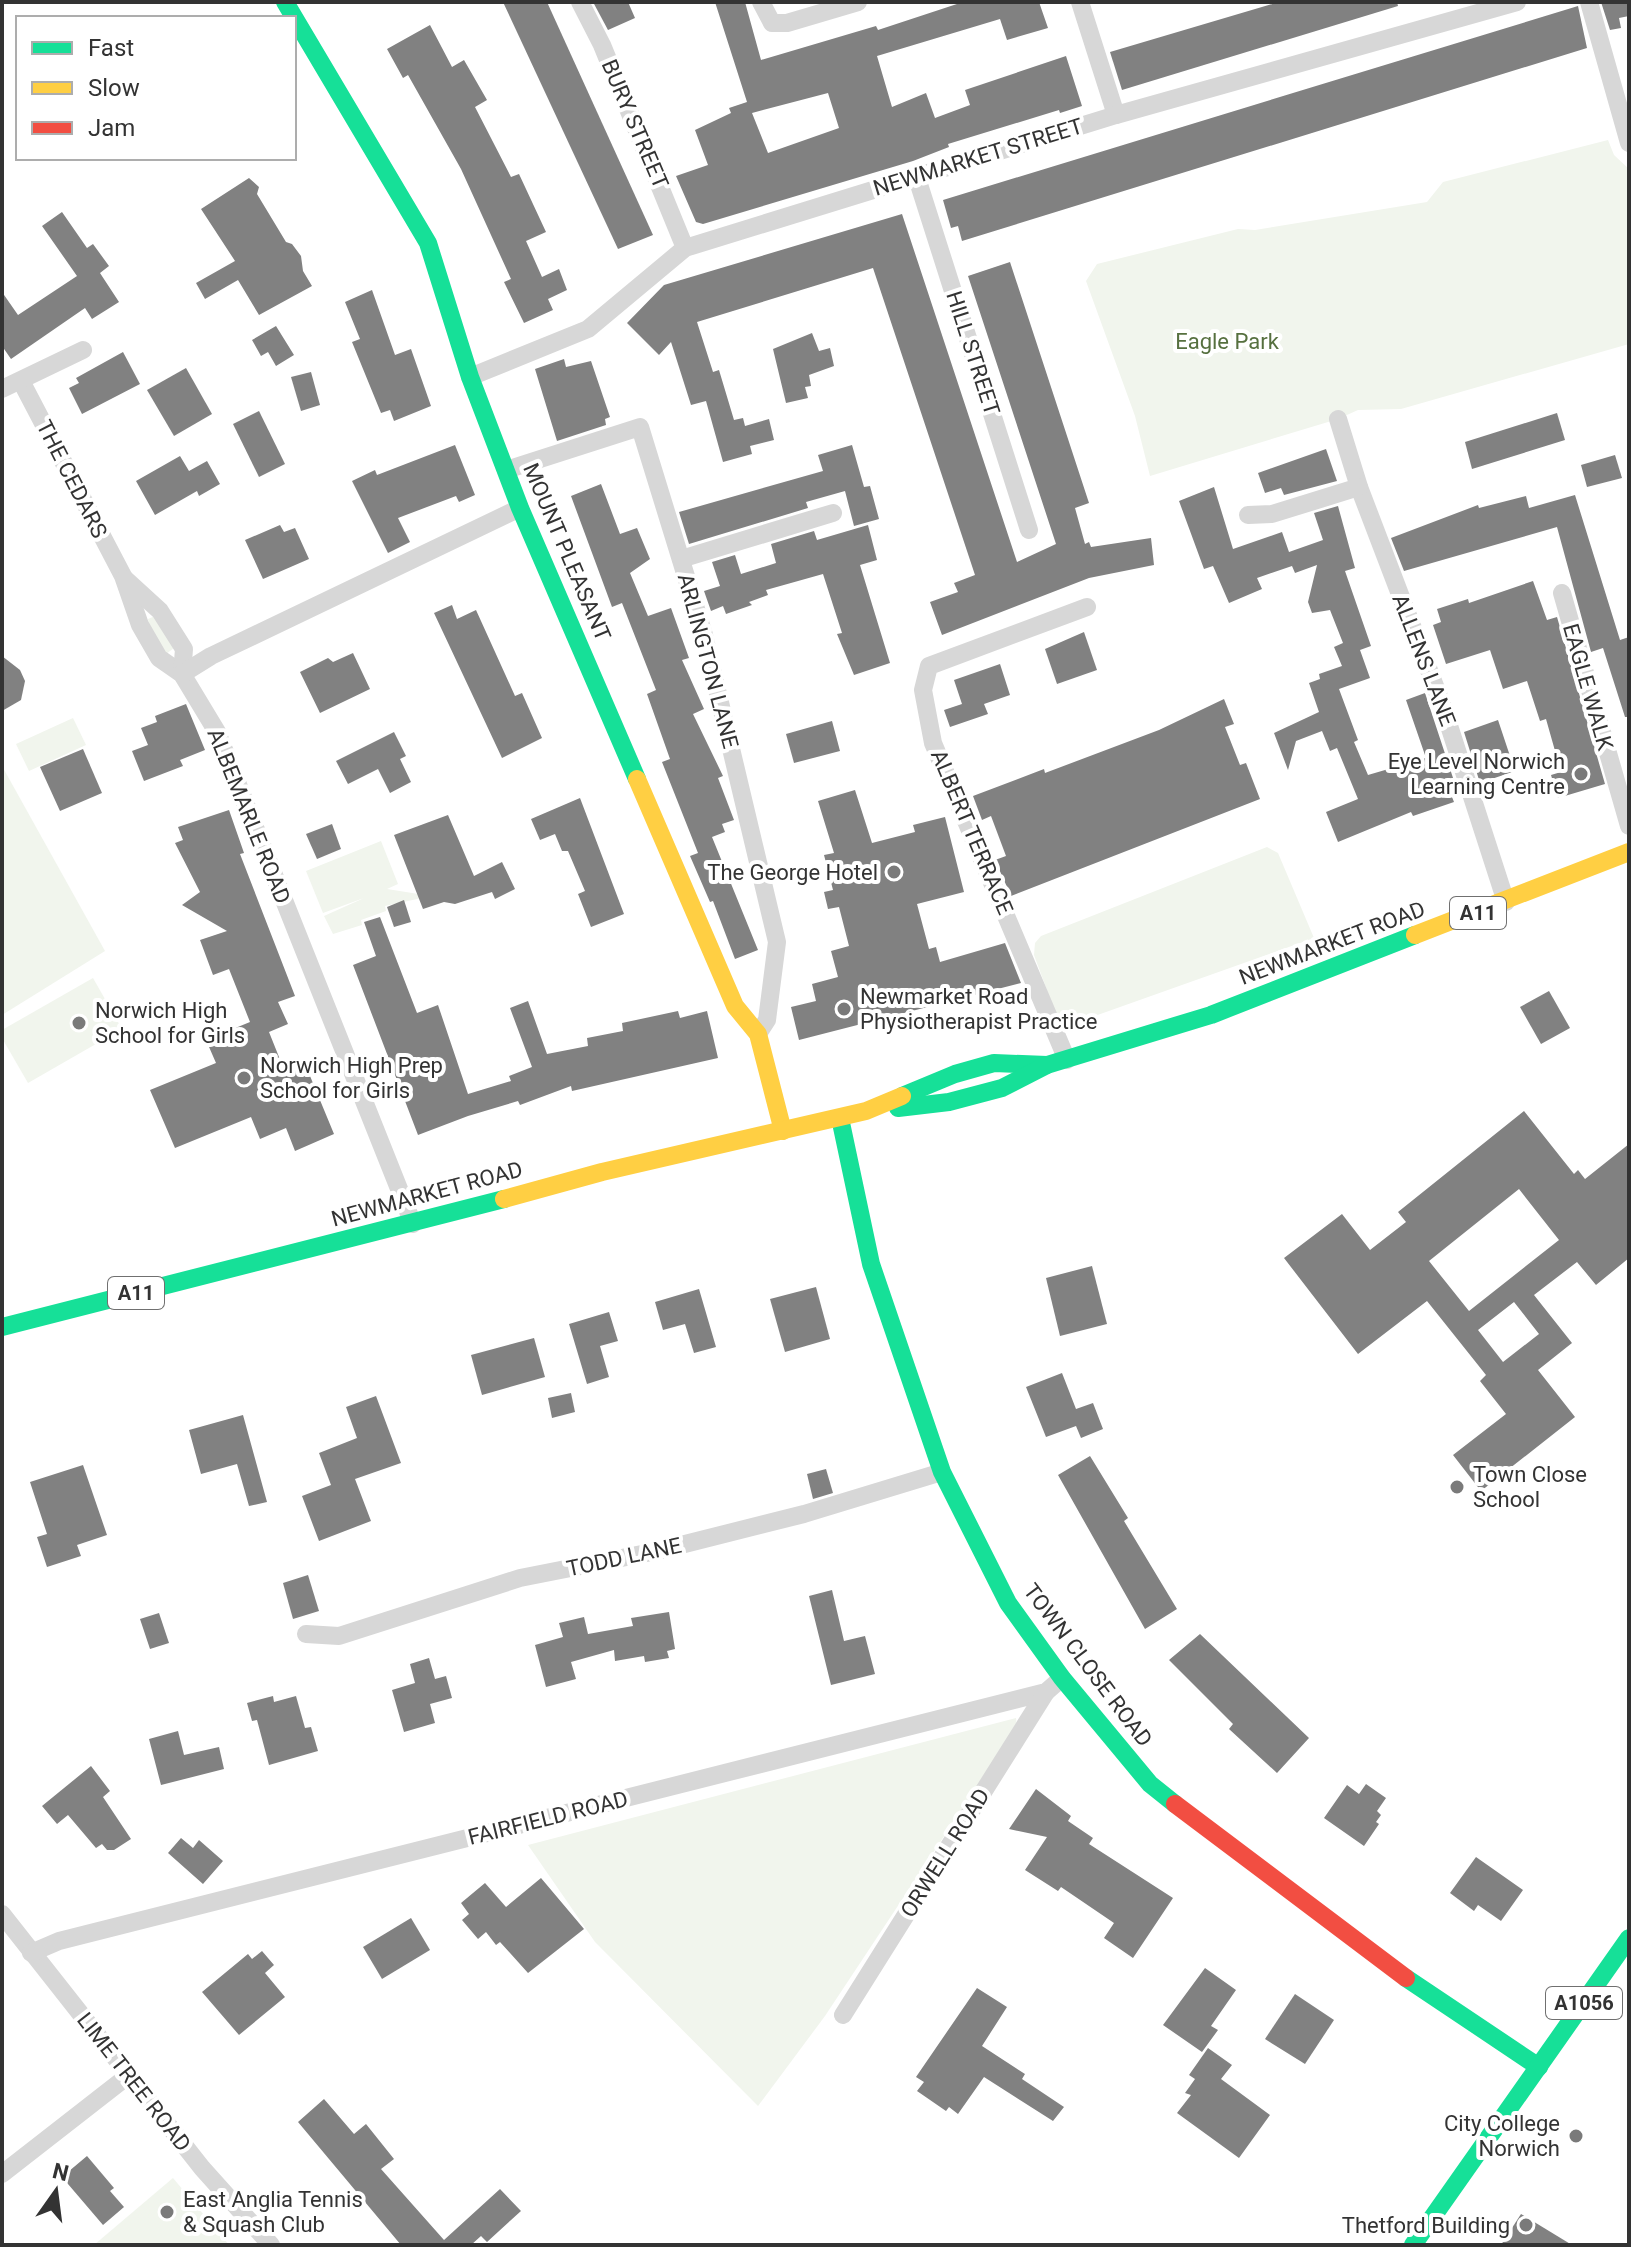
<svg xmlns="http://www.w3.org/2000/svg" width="1631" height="2247" font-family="Roboto,sans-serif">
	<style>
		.green { fill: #f1f5ed }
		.building { fill: #818181; fill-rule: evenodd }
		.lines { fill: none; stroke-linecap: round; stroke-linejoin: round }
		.street { stroke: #d7d7d7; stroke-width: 18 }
		.fast { stroke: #16e098; stroke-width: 18 }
		.slow { stroke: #ffcf43; stroke-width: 18 }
		.jam { stroke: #f24e42; stroke-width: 18 }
		.poi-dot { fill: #7a7a7a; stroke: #fff; stroke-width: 3 }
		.labels { text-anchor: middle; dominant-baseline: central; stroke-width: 8; stroke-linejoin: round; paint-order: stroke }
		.shield { fill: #fff; stroke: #707070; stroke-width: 2 }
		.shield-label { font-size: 20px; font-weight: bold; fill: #333 }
		.street-label { font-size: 22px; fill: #333; stroke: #fff }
		.park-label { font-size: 22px; fill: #56703f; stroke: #fff }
		.poi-label { font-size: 22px; fill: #333; stroke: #fff; text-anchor: start }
	</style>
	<rect width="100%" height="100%" fill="#fff"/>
	<!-- green -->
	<g class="green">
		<polygon points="1608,140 1614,155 1629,169 1629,344 1401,409 1358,410 1338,419 1150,476 1135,416 1086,281 1097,264 1238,229 1255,230 1427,202 1443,182"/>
		<polygon points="155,616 174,648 166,654 149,627 148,619"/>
		<polygon points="73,718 86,745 29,771 16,744"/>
		<polygon points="2,766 105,951 2,1015"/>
		<polygon points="381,841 398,884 387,889 431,896 385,906 386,911 361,920 362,925 333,934 324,916 364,898 323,913 306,871"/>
		<polygon points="1267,847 1278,853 1314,938 1061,1028 1034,955 1035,943 1041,936"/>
		<polygon points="93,978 122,1029 28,1083 2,1038 2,1030"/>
		<polygon points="1016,1718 1017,1726 825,2016 758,2106 595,1942 528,1845"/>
		<polygon points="173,2178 229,2245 94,2245"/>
	</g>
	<!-- building -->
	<g class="building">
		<polygon points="503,2 547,2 653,235 618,249"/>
		<polygon points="593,2 628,2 635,18 608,30"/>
		<path d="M715,2H745L761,60L876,26L878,30L963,2H1039L1048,28L1007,40L1000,19L877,56L892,107L926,93L935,118L970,105L965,90L1066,56L1082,106L1060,113L1059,110L948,144L949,147L913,161L703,224L696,222L676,176L708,165L695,130L731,113L729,108L747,102ZM828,93L839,128L768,153L752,113Z"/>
		<polygon points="1279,2 1397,2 1398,6 1122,90 1110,52"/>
		<polygon points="1601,2 1629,2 1629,16 1619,18 1621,28 1610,30"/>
		<polygon points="1578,6 1587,48 962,241 958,226 951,228 943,200"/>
		<polygon points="430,25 452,67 464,60 487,100 475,107 511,177 519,174 546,232 526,241 542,277 559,269 567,290 548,299 553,310 524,323 504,282 511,279 461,169 408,75 403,78 387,49"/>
		<polygon points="249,178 259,187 257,194 286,242 292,244 301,256 303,271 312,286 259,315 238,280 205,299 196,283 235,261 201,209"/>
		<polygon points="62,212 87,248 93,244 109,266 100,273 119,302 92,319 85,308 11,359 2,346 2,292 18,315 77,276 42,226"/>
		<polygon points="902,214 1017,562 1056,544 968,276 1010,262 1089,503 1075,508 1085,544 1089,542 1091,547 1151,538 1154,565 1089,578 942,635 930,602 958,592 954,583 975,575 873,268 697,322 713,372 719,370 734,420 743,418 745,426 769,419 774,440 750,446 752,454 723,462 706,401 691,405 671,342 659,355 627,323 664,285"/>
		<polygon points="372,290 395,355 411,349 431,406 394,421 390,410 381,413 352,342 360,339 345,302"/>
		<polygon points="276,326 294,355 276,366 268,352 261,356 252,340"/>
		<polygon points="812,333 819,351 830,348 834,366 809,375 811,386 805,387 808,398 786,403 773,349"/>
		<polygon points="123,352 140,384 82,414 69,388 79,383 76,378"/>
		<polygon points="564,359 566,367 591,361 610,417 605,419 606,425 557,441 535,369"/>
		<polygon points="186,368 212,414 174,436 147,390"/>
		<polygon points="311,372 320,405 301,411 291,377"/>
		<polygon points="259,411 285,464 259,477 233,424"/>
		<polygon points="1557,413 1565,440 1472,469 1465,442"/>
		<polygon points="455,445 475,495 459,502 456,496 398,518 410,542 388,553 352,481 375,470 377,475"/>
		<polygon points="852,445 864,487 870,486 879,519 854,526 845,491 806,502 808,508 689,544 679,512 823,471 818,455"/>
		<polygon points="1326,449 1337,481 1284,495 1281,488 1265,493 1258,473"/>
		<polygon points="1615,455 1622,478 1587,487 1581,465"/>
		<polygon points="180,456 189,471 207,461 220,484 199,496 197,491 155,515 136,481"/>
		<polygon points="601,484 620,534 637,528 650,559 630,573 648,616 671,608 689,658 682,660 704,709 693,714 723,776 718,778 734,820 722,824 725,832 712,837 758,950 735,959 713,901 710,902 690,856 698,853 662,762 670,759 647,694 656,690 622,603 612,607 571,496"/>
		<polygon points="1214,487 1233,549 1282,532 1289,552 1323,540 1314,513 1338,506 1355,568 1345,571 1371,646 1360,650 1370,678 1339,689 1358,740 1354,742 1368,775 1426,758 1406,700 1425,693 1457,790 1450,792 1454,802 1413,816 1411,812 1338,842 1326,812 1358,799 1337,748 1330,751 1322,731 1296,741 1288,770 1274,733 1319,712 1309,683 1320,679 1319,674 1342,666 1334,647 1343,643 1330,610 1312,613 1308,602 1317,565 1295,573 1292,566 1257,578 1262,589 1229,603 1213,566 1204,569 1179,501"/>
		<polygon points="1575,495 1620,640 1629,637 1629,717 1625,717 1603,648 1591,652 1557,527 1404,571 1391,538 1478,505 1479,508 1526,496 1529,508"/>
		<polygon points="280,525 284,532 295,528 309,559 263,579 245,540"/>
		<polygon points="868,525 877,560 860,565 890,663 854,675 837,634 842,633 823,574 766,590 768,595 749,602 752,605 726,614 723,606 711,611 704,591 720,586 712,562 735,555 741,574 776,563 771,544 814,531 817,540"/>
		<polygon points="1533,581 1547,620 1557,617 1605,784 1558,798 1551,775 1561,772 1546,719 1540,721 1527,681 1503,689 1490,650 1446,664 1433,625 1441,622 1437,609 1468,599 1469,603"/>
		<polygon points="452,605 457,619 476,610 515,696 522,693 542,738 502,758 434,613"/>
		<polygon points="1084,632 1097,670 1057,684 1045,649"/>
		<polygon points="353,653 370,689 320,713 300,672 328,658 333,662"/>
		<polygon points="2,656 20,670 25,681 21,700 2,711"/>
		<polygon points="1000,664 1010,695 984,704 988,714 950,727 944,710 962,704 954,680"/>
		<polygon points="1224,699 1234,724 1225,727 1240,765 1246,763 1260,799 1011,896 995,860 1006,856 991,816 982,820 973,796 1044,769 1045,773 1159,730"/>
		<polygon points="186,704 205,750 180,760 183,766 144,781 132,751 148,745 141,728 157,722 155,716"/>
		<polygon points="1498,720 1515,771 1480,783 1464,732"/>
		<polygon points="832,721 840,751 794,763 786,734"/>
		<polygon points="394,732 406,756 400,759 411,782 390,793 378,769 348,784 336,761"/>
		<polygon points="83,749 102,793 60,811 40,767"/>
		<polygon points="855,790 872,843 915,832 913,825 945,817 964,892 917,904 929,949 936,947 940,962 1005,943 1021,983 799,1040 791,1007 816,1001 812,984 838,977 831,951 849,946 839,907 828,909 824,892 833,890 824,855 834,853 818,801"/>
		<polygon points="580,798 624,914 591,927 578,894 585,891 568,851 562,851 555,834 540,840 531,819"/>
		<polygon points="229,810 244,853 240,854 295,996 278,1002 288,1024 269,1032 283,1067 303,1059 334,1134 295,1151 286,1128 260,1139 251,1117 175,1148 150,1090 216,1063 206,1040 250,1022 229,969 213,975 200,940 227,931 182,905 200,892 175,843 183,840 178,827"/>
		<polygon points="448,815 474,876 502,862 515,889 495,899 492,892 455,904 444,902 423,909 394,835"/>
		<polygon points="332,824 341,849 317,859 306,834"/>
		<polygon points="404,900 411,922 394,927 387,907"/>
		<polygon points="380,917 417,1013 438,1005 468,1094 511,1081 509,1076 532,1067 510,1008 528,1001 547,1054 588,1046 587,1038 623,1031 622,1023 678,1011 680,1018 707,1011 718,1058 572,1091 571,1086 520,1105 518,1101 468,1116 418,1135 353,965 376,956 364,922"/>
		<polygon points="1549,991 1570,1028 1541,1044 1520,1007"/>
		<path d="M1524,1111L1574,1174L1578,1170L1585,1179L1629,1144V1258L1596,1285L1577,1262L1534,1295L1572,1343L1538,1370L1575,1417L1481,1491L1453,1455L1506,1414L1480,1381L1486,1375L1427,1301L1358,1354L1284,1258L1342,1214L1370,1250L1406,1222L1398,1212ZM1519,1189L1559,1240L1469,1311L1429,1261ZM1514,1302L1539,1334L1503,1362L1478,1330Z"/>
		<polygon points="1092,1266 1107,1324 1060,1336 1046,1278"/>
		<polygon points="816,1287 830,1339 785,1352 770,1299"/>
		<polygon points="699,1289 716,1347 694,1353 685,1324 663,1330 655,1302"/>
		<polygon points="609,1312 618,1341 600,1346 609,1377 587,1384 569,1324"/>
		<polygon points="534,1338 545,1377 482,1395 471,1355"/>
		<polygon points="1062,1373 1076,1409 1093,1403 1103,1429 1081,1438 1076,1426 1046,1437 1026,1387"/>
		<polygon points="571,1393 575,1412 552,1418 548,1398"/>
		<polygon points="376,1396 401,1463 355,1479 371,1521 319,1541 302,1496 331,1485 319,1453 357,1438 346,1407"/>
		<polygon points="243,1415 267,1502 249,1506 237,1464 201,1474 189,1430"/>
		<polygon points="1090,1456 1128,1518 1124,1521 1177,1609 1145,1629 1058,1475"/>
		<polygon points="83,1465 107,1535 77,1545 81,1556 47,1567 37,1537 47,1534 30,1482"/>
		<polygon points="826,1469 833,1493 813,1499 807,1474"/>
		<polygon points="308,1575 319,1611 293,1619 283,1583"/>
		<polygon points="832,1590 844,1641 865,1636 875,1674 831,1685 809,1596"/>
		<polygon points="669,1612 675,1649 667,1651 669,1658 645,1662 644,1656 615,1661 614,1650 571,1662 576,1679 546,1687 535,1645 563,1637 559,1623 584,1617 588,1634 633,1626 631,1618"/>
		<polygon points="159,1613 169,1643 150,1649 140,1619"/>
		<polygon points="1200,1634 1309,1738 1277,1773 1229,1729 1233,1724 1169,1660"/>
		<polygon points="429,1658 435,1679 446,1676 452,1698 430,1704 435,1723 404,1732 392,1690 415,1683 410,1664"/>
		<polygon points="273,1696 274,1702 296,1696 305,1728 311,1727 318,1751 269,1765 257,1720 252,1721 247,1703"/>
		<polygon points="178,1731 184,1755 219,1747 224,1769 161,1785 149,1739"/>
		<polygon points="91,1766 110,1791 103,1797 131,1839 114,1850 107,1850 102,1844 96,1848 68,1815 57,1824 42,1806"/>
		<polygon points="1366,1784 1386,1798 1377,1811 1381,1815 1376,1822 1379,1824 1364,1846 1324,1818 1347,1785 1359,1794"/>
		<polygon points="1036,1789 1071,1816 1068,1821 1093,1838 1089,1844 1173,1898 1133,1958 1104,1938 1114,1923 1061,1887 1058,1891 1025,1870 1047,1837 1009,1829"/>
		<polygon points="181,1838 193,1848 199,1840 223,1861 203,1884 168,1853"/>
		<polygon points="1476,1857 1523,1890 1501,1921 1478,1905 1474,1911 1450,1893"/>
		<polygon points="541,1878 584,1929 528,1973 500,1942 496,1945 486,1932 478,1939 462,1920 469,1914 461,1903 485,1883 506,1907"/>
		<polygon points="411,1918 430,1950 382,1979 363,1947"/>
		<polygon points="262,1951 274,1965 265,1973 285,1997 239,2035 202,1992 248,1954 252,1959"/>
		<polygon points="1205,1968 1236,1990 1211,2026 1218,2030 1202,2052 1163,2025"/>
		<polygon points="977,1988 1007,2007 982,2046 1025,2074 1022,2079 1064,2107 1053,2121 984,2077 958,2114 949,2107 946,2111 917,2091 924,2082 916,2077"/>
		<polygon points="1295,1994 1334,2020 1305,2064 1265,2039"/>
		<polygon points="1208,2048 1232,2065 1221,2079 1270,2115 1239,2158 1177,2113 1191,2095 1185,2093 1195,2079 1189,2075"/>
		<polygon points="324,2099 354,2134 366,2124 394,2159 381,2169 444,2240 500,2189 521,2211 487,2242 481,2236 471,2245 401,2245 298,2122"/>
		<polygon points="87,2156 114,2188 110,2191 124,2207 103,2225 62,2177"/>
		<polygon points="1521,2214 1572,2245 1501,2245"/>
	</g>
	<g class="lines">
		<!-- street -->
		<g class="street">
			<polyline points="580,2 602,45 685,248"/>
			<polyline points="761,2 772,23 787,23 858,2"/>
			<polyline points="1080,2 1116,115"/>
			<polyline points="1589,2 1629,143"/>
			<polyline points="916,175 1029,530"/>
			<polyline points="470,377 588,329 685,248 1116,115 1517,2"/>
			<polyline points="21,381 123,576 140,625 159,658 182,674 217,732 413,1224"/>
			<polyline points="2,389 83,350"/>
			<polyline points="1338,419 1359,487 1443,707 1506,902"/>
			<polyline points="506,470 640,427 704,635 777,942 767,1020 758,1034"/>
			<polyline points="1248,515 1272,514 1359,487"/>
			<polyline points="681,559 833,513"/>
			<polyline points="125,579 160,611 184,649 182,674"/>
			<polyline points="1562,593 1629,826"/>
			<polyline points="182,674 211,656 520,508"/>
			<polyline points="1067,1060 933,743 923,690 929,666 1087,607"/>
			<polyline points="306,1634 339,1636 520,1578 657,1551 804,1514 942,1472"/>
			<polyline points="2,1914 202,2168 271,2245"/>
			<polyline points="31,1953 59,1941 1046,1692 1062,1678"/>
			<polyline points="843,2015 1046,1692"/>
			<polyline points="2,2174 129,2075"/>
		</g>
		<!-- fast -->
		<g class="fast">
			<polyline points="285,2 428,243 470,377 520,508 637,779"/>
			<polyline points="902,1096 955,1074 994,1063 1047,1065"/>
			<polyline points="898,1108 949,1102 1002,1088 1047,1065 1211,1015 1415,935"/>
			<polyline points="840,1118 871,1264 942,1472 1008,1603 1062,1678 1150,1784 1175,1804"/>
			<polyline points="2,1327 504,1199"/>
			<polyline points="1406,1978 1539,2067"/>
			<polyline points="1413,2245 1629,1938"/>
		</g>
		<!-- slow -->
		<g class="slow">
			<polyline points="637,779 735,1006 758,1034 783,1131"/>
			<polyline points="1415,935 1629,852"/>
			<polyline points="504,1199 602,1172 866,1111 902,1096"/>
		</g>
		<!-- jam -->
		<polyline class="jam" points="1175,1804 1406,1978"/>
	</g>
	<!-- markers -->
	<g class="poi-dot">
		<circle cx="1581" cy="774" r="8"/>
		<circle cx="894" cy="872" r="8"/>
		<circle cx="844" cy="1009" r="8"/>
		<circle cx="79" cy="1023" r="8"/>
		<circle cx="244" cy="1078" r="8"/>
		<circle cx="1457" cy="1487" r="8"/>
		<circle cx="1576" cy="2136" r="8"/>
		<circle cx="167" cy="2212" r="8"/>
		<circle cx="1526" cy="2225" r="8"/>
	</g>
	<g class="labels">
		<!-- shield labels -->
		<g class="shield">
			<rect x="1450" y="897" width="56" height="32" rx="6"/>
			<rect x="108" y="1277" width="56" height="32" rx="6"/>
			<rect x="1546" y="1987" width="76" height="32" rx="6"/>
		</g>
		<g class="shield-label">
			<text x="1478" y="913">A11</text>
			<text x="136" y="1293">A11</text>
			<text x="1584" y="2003">A1056</text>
		</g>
		<!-- street labels -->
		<g class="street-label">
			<text transform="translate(635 124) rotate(67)">BURY STREET</text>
			<text transform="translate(978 157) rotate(-17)">NEWMARKET STREET</text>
			<text transform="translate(973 353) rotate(72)">HILL STREET</text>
			<text transform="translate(72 479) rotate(63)">THE CEDARS</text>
			<text transform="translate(567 552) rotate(67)">MOUNT PLEASANT</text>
			<text transform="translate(1424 660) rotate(69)">ALLENS LANE</text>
			<text transform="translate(708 661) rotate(75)">ARLINGTON LANE</text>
			<text transform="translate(1588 687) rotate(74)">EAGLE WALK</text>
			<text transform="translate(249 816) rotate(68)">ALBEMARLE ROAD</text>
			<text transform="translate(972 832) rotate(67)">ALBERT TERRACE</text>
			<text transform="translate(1332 943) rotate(-21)">NEWMARKET ROAD</text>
			<text transform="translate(427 1194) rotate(-15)">NEWMARKET ROAD</text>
			<text transform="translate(624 1557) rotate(-12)">TODD LANE</text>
			<text transform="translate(1088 1665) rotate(53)">TOWN CLOSE ROAD</text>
			<text transform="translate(548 1818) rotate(-14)">FAIRFIELD ROAD</text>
			<text transform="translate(945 1853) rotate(-58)">ORWELL ROAD</text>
			<text transform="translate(134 2082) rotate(52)">LIME TREE ROAD</text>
		</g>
		<!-- park labels -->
		<g class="park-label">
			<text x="1227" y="341">Eagle Park</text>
		</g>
		<!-- poi labels -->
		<g class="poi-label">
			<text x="1565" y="761" text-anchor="end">Eye Level Norwich<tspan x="1565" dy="25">Learning Centre</tspan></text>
			<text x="878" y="872" text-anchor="end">The George Hotel</text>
			<text x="860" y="996">Newmarket Road<tspan x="860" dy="25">Physiotherapist Practice</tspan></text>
			<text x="95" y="1010">Norwich High<tspan x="95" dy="25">School for Girls</tspan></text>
			<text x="260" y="1065">Norwich High Prep<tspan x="260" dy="25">School for Girls</tspan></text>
			<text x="1473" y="1474">Town Close<tspan x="1473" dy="25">School</tspan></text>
			<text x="1560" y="2123" text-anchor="end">City College<tspan x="1560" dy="25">Norwich</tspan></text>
			<text x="183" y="2199">East Anglia Tennis<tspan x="183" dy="25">&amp; Squash Club</tspan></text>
			<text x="1510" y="2225" text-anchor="end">Thetford Building</text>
		</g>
	</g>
	<!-- border -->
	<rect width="1631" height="2247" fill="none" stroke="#333333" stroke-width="8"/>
	<!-- legend -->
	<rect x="16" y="16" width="280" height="144" fill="#ffffff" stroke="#adadad" stroke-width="2"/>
	<rect x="32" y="42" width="40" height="12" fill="#16e098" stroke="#adadad" stroke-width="2"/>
	<text x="88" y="56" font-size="24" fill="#333333">Fast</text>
	<rect x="32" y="82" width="40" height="12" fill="#ffcf43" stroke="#adadad" stroke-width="2"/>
	<text x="88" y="96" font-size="24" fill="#333333">Slow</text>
	<rect x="32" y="122" width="40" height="12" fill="#f24e42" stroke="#adadad" stroke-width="2"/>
	<text x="88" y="136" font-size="24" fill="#333333">Jam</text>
	<!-- north arrow -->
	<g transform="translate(56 2191) rotate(14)" stroke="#ffffff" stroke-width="6" paint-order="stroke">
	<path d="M0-6L14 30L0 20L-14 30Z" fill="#333333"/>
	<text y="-12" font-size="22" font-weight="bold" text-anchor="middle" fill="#333333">N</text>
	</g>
</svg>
